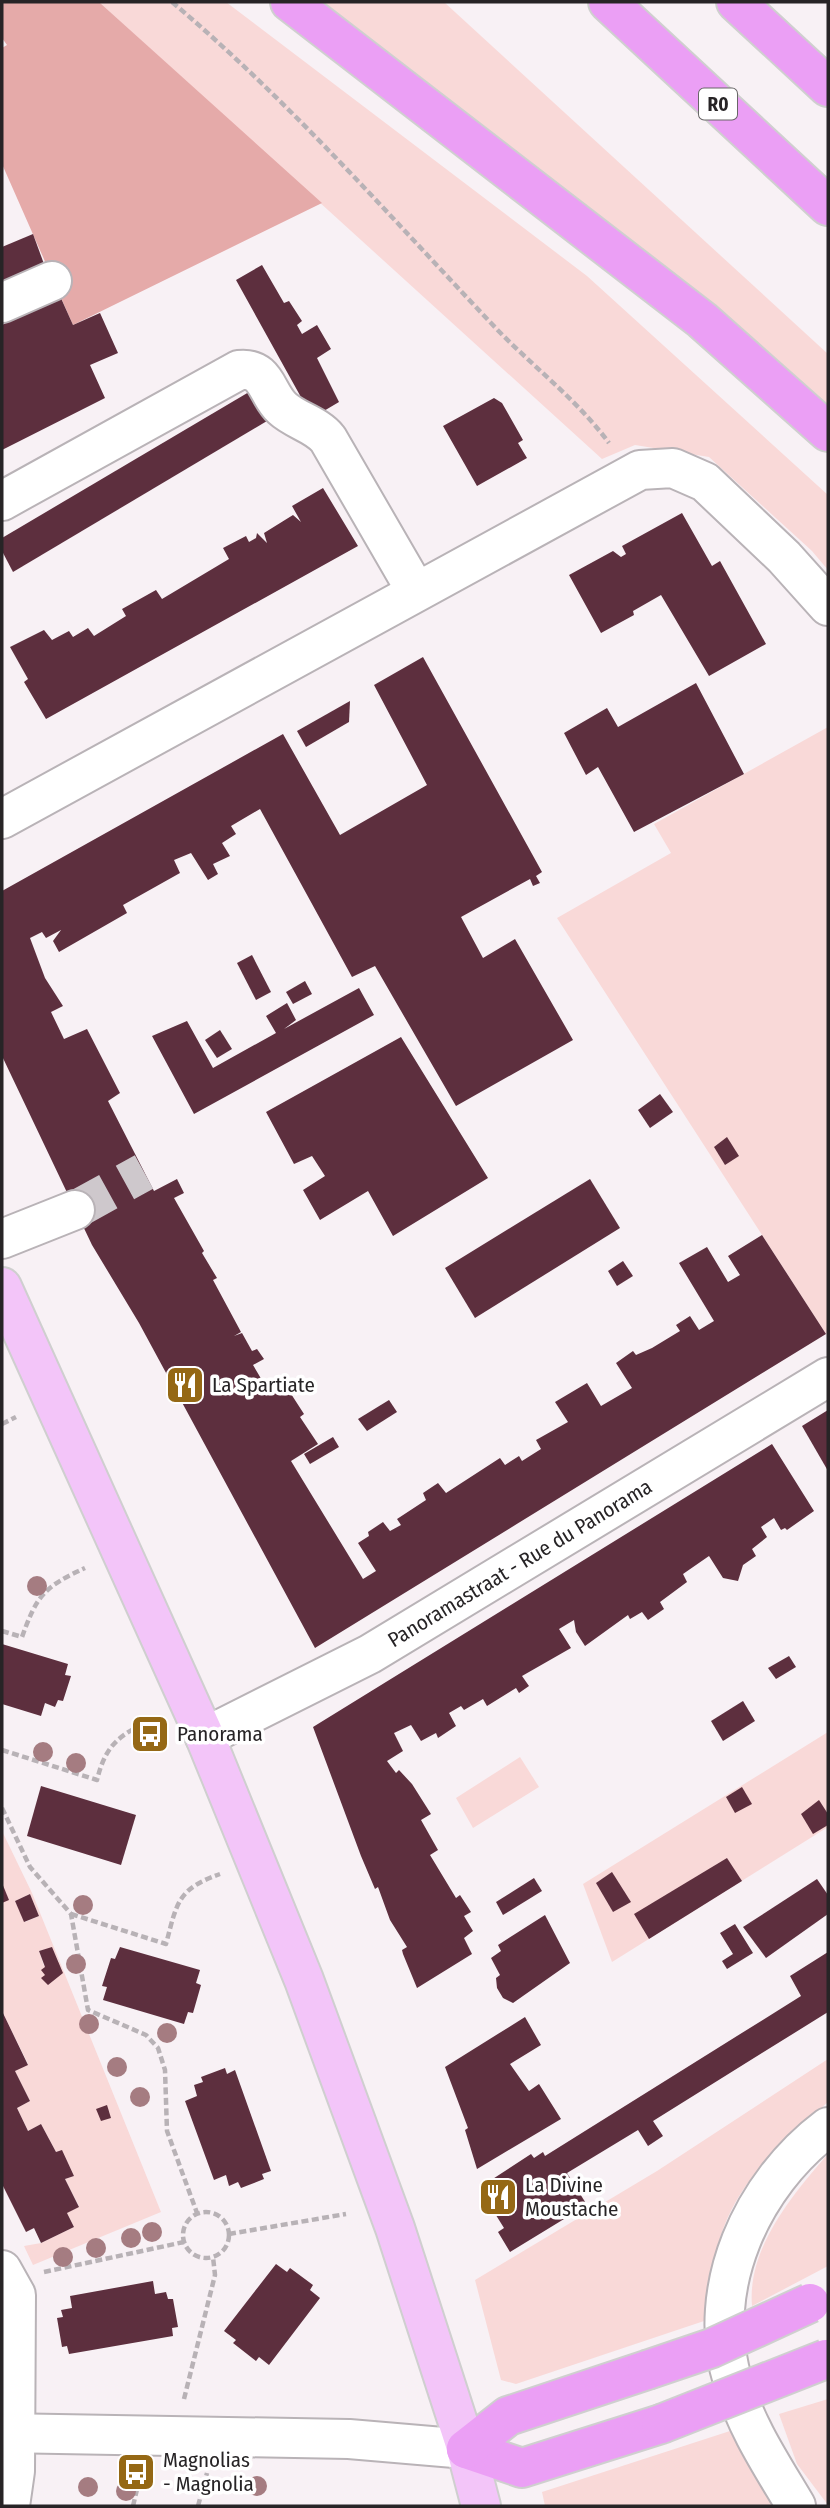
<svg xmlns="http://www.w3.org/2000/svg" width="830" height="2508" font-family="'Fira Sans Condensed',sans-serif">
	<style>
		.green { fill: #f9d9d8; fill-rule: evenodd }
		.forest { fill: #e5aaa9 }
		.building { fill: #5d2f3e }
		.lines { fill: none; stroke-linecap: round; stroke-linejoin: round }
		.minor-tunnel { stroke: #cec8cc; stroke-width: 38; stroke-dasharray: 38 19; stroke-linecap: butt }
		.minor-casing { stroke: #b9b3b7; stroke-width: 42 }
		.major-casing { stroke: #cfcfcf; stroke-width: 42 }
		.highway-casing { stroke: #cfcfcf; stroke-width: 42 }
		.path { stroke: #b8b2b6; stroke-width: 4.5; stroke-dasharray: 7 3.5; stroke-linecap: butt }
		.minor { stroke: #fff; stroke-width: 38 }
		.major { stroke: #f3c5f9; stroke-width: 38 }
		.highway { stroke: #eb9ff5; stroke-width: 38 }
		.highway-bridge-casing { stroke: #cfcfcf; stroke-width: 42; stroke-linecap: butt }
		.highway-bridge { stroke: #eb9ff5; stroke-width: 38 }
		.tree { fill: #a57c81 }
		.labels { text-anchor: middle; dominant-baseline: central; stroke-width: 7; stroke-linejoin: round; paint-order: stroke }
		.shield { fill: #fff; stroke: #686667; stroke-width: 2 }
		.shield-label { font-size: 19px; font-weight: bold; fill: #272426 }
		.poi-label { font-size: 21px; fill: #272426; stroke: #fff; text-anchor: start }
		.street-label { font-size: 21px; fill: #272426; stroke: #fff }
	</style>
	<rect width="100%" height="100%" fill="#f8f1f5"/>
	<!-- green -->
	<g class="green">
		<polygon points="99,2 226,2 587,276 828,495 828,570 812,551 709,457 635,445 602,459"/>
		<polygon points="320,2 444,2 828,354 828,408"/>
		<polygon points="828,727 828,1333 826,1334 557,918 671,853 654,824"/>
		<polygon points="828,1732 828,1827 612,1962 583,1884"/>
		<polygon points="520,1757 539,1787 473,1828 456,1798"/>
		<path d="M2,1831L32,1893L161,2212L33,2265L24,2246L41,2243L74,2227L67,2213L79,2206L65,2179L74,2176L62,2151L56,2152L41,2124L28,2131L17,2108L30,2101L15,2071L28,2064L2,2011ZM30,1894L39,1916L25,1922L15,1901ZM52,1948L59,1962L44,1966L39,1951Z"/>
		<path d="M828,2059V2102C748,2171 712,2210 707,2320L516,2384L501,2380L475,2280L657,2171Z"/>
		<path d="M828,2154V2266L752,2306C747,2248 793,2194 828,2154Z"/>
		<polygon points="828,2399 828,2505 797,2464 779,2414"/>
		<polygon points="730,2431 776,2506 545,2506 542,2492"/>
	</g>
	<!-- forest -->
	<polygon class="forest" points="2,2 99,2 322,203 73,325 2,164 2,48 7,45 2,38"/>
	<!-- building -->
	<g class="building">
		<polygon points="33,234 44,264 2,282 2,247"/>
		<polygon points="262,265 284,303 289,301 302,321 297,325 302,334 317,325 331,349 317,358 339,402 317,415 307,408 236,280"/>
		<polygon points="60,296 73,325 100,313 118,353 90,365 105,398 2,450 2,325"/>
		<polygon points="249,392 267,421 13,572 2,551 2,538"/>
		<polygon points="494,398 502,403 523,440 518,443 527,458 477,486 443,426"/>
		<polygon points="323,488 358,546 46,719 24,682 28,679 10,647 44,630 52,640 69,631 73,637 88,628 94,636 126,616 122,609 156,590 162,599 229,559 223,548 246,536 249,542 256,538 257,533 267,543 264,533 293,515 301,522 292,506"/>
		<polygon points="682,513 712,566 720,561 766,644 709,676 661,595 633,611 634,615 601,633 569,575 613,551 621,557 626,554 622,546"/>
		<polygon points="423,657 542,872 536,876 540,883 533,886 530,879 461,917 483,958 515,939 573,1040 456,1106 375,966 352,977 260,809 231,826 236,834 222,843 230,856 213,864 218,874 208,880 191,853 174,860 180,873 123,905 127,913 59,952 53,941 61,930 46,938 42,932 30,938 45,978 63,1006 51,1012 64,1039 87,1029 120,1093 108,1101 154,1191 177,1179 184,1193 174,1198 204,1251 202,1253 217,1278 213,1280 241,1332 234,1336 242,1333 252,1351 257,1349 264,1359 253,1365 269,1392 284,1383 304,1414 300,1417 318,1444 291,1461 363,1579 376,1571 358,1543 369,1536 368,1532 383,1522 390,1531 401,1525 397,1519 426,1500 423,1493 438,1483 446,1493 500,1458 505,1465 519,1456 522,1461 541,1449 536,1440 568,1422 555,1402 587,1383 601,1406 632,1388 616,1363 633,1351 636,1355 652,1348 680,1331 676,1325 690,1316 699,1330 714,1321 679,1263 707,1247 728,1282 740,1275 728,1256 762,1235 826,1334 315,1648 139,1323 92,1245 2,1056 2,891 283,734 340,835 427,785 374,685"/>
		<polygon points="696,683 744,774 634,832 598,767 586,775 564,733 607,708 618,727"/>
		<polygon points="350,701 349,722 306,747 297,731"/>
		<polygon points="252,955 271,992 256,1000 237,963"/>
		<polygon points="305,981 312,994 293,1004 286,992"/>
		<polygon points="359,988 374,1015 194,1114 152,1036 187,1021 213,1068 276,1033 266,1016 287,1003 296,1020 284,1029"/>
		<polygon points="220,1030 232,1049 217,1058 205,1040"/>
		<polygon points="401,1037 488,1178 393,1236 368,1191 320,1220 303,1190 325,1176 312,1156 294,1164 266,1112"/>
		<polygon points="660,1094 673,1112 650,1128 638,1110"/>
		<polygon points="727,1137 739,1156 725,1165 714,1147"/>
		<polygon points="590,1179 620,1228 475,1318 445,1268"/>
		<polygon points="623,1261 633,1276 617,1286 608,1271"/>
		<polygon points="389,1400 397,1412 367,1431 358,1419"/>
		<polygon points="828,1410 828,1471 802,1426"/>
		<polygon points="333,1437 339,1447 310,1464 304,1454"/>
		<polygon points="772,1444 814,1511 787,1530 785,1528 781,1530 774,1518 761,1527 767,1537 752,1549 756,1556 743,1565 738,1581 723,1578 709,1556 683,1574 687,1582 660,1602 664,1609 648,1620 642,1612 630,1619 628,1615 585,1646 576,1632 574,1620 559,1629 571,1648 522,1676 529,1686 519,1693 516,1688 487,1706 483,1699 464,1710 461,1706 449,1713 456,1726 438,1738 436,1733 421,1741 411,1725 394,1733 403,1751 387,1761 396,1773 399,1770 412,1784 431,1814 421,1820 438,1850 430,1855 456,1898 460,1895 471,1912 464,1916 473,1931 464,1938 472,1954 417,1988 403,1954 402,1950 407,1947 390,1920 378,1887 375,1889 361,1856 313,1727"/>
		<polygon points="2,1644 68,1664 65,1675 71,1676 63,1701 58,1700 55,1707 45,1703 41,1716 2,1704"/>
		<polygon points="789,1656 796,1667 776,1679 768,1668"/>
		<polygon points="743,1701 755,1721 723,1741 711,1721"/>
		<polygon points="41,1786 136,1815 121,1865 27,1836"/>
		<polygon points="742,1787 752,1804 735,1813 726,1797"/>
		<polygon points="819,1800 828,1814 828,1825 813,1834 801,1814"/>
		<polygon points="727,1858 742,1881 649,1939 634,1914"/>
		<polygon points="612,1872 631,1902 613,1912 596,1883"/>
		<polygon points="534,1878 542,1891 503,1915 496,1902"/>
		<polygon points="817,1879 828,1895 828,1914 766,1958 743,1927"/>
		<polygon points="2,1883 9,1900 2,1903"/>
		<polygon points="30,1894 39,1916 24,1922 15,1901"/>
		<polygon points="545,1915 570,1963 513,2003 503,1998 497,1988 496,1978 500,1975 491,1958 501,1951 498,1945"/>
		<polygon points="735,1924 753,1953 727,1969 722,1961 733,1954 720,1933"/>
		<polygon points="52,1947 63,1973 48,1985 41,1978 45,1975 41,1970 45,1967 39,1951"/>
		<polygon points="120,1947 200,1970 196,1983 201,1985 193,2013 188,2012 184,2024 103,2000 107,1987 102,1986 111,1958 115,1959"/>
		<polygon points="828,1952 828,2012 653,2121 663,2136 648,2146 638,2130 567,2173 587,2205 510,2252 498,2232 504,2228 484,2196 485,2184 531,2154 534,2158 543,2152 545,2156 801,1996 790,1976"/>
		<polygon points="2,2011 28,2065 15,2071 30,2101 17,2108 28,2131 41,2124 56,2152 62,2150 74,2176 65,2179 79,2207 67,2213 74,2227 41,2243 34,2228 26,2232 2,2184"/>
		<polygon points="525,2017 541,2045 510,2064 529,2091 539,2084 561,2119 477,2169 465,2130 468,2128 445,2067"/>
		<polygon points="225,2068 227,2074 235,2070 271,2171 262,2174 264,2179 241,2188 238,2182 229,2186 226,2175 214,2180 185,2101 197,2096 194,2085 203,2082 201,2077"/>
		<polygon points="107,2105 111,2118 101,2121 96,2109"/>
		<polygon points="276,2264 287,2272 290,2268 313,2285 310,2290 320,2298 269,2365 259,2357 256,2361 233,2343 236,2340 224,2331"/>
		<polygon points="153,2281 155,2294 166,2292 168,2299 173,2299 178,2327 172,2328 173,2336 69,2354 67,2346 62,2347 57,2318 63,2317 61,2310 72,2308 70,2296"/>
	</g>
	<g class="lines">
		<!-- minor-tunnel -->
		<polyline class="minor-tunnel" points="75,1210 144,1172"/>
		<defs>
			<g id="minor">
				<polyline points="2,303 52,281"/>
				<path d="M2,501L239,370C267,367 266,393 282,408C296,421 316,424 328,439L416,591"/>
				<polyline points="2,819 640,470 673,468 705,482 784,557 828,606"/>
				<polyline points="2,1239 75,1210"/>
				<path id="s1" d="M205,1737L370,1654L828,1377"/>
				<polyline points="2,2270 16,2295 15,2471 10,2506"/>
				<polyline points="2,2433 349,2439 466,2449"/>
				<path d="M796,2506C773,2467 746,2427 733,2382C704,2288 752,2184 828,2127"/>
			</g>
			<polyline id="major" points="2,1287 205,1737 304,1980 395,2228 464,2441 481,2506"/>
			<g id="highway">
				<polyline points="290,2 702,320 828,432"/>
				<polyline points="608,2 828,206"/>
				<polyline points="736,2 828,87"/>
				<polyline points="466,2449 522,2468 661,2424"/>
				<polyline points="466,2449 508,2416 647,2370"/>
			</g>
		</defs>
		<!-- minor casing -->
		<use href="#minor" class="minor-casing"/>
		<!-- major casing -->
		<use href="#major" class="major-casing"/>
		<!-- highway casing -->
		<use href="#highway" class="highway-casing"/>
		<!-- path -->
		<g class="path">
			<path d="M172,2C287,99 387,213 490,322C529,364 575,397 609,443"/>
			<polyline points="2,1424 16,1417"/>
			<path d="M2,1631L22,1637C37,1595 44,1587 85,1568"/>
			<path d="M2,1750L97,1780C106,1743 121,1734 154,1719"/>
			<polyline points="2,1808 30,1867 71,1914 88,2010 146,2035 158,2048 165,2070 167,2131 197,2213"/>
			<path d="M71,1914L166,1944C177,1903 177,1889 220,1874"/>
			<circle cx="206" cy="2235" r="23"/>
			<polyline points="229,2234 346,2214"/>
			<polyline points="44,2272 184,2242"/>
			<polyline points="184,2399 215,2275 213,2257"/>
			<polyline points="133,2506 141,2473"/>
			<polyline points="198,2506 207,2473"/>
		</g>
		<!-- minor -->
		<use href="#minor" class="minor"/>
		<!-- major -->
		<use href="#major" class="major"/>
		<!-- highway -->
		<use href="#highway" class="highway"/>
		<defs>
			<g id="highway-bridge">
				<polyline points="647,2370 712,2348 810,2303"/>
				<polyline points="661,2424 826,2359"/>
			</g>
		</defs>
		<!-- highway-bridge casing -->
		<use href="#highway-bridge" class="highway-bridge-casing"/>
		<!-- highway-bridge -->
		<use href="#highway-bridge" class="highway-bridge"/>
	</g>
	<!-- trees -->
	<g class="tree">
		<circle cx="37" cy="1586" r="10"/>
		<circle cx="43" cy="1752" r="10"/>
		<circle cx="76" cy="1763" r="10"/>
		<circle cx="83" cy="1905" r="10"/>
		<circle cx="76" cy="1964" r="10"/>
		<circle cx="89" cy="2024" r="10"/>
		<circle cx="167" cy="2033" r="10"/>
		<circle cx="117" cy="2067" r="10"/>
		<circle cx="140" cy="2097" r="10"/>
		<circle cx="152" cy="2232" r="10"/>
		<circle cx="131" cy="2238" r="10"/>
		<circle cx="96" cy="2248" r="10"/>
		<circle cx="63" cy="2257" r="10"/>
		<circle cx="257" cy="2486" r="10"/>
		<circle cx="88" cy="2487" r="10"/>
		<circle cx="126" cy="2491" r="10"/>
	</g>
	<!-- icons -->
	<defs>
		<symbol id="restaurant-square" viewBox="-11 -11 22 22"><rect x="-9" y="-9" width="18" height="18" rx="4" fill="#956815" stroke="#fff"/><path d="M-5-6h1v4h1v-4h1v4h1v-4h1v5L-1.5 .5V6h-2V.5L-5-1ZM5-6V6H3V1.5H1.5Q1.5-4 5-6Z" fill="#fff"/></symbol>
		<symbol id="bus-square" viewBox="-11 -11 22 22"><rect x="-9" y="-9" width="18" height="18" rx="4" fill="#956815" stroke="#fff"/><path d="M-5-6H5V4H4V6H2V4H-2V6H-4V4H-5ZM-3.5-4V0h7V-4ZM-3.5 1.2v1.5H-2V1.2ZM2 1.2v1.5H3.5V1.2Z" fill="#fff"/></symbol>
	</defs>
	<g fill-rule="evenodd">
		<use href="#restaurant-square" x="163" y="1363" width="44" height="44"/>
		<use href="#bus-square" x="128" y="1712" width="44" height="44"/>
		<use href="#restaurant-square" x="476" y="2175" width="44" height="44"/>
		<use href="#bus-square" x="114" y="2450" width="44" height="44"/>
	</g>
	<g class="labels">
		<!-- shield labels -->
		<rect class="shield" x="699" y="88.5" width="38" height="31" rx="5"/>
		<g class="shield-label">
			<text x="718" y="104">R0</text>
		</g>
		<!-- poi labels -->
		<g class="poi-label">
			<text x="212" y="1385">La Spartiate</text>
			<text x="177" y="1734">Panorama</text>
			<text x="525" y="2185">La Divine<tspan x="525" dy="24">Moustache</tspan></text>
			<text x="163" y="2460">Magnolias<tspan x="163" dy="24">- Magnolia</tspan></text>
		</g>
		<!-- street labels -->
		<g class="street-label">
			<text stroke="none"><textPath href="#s1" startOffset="360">Panoramastraat - Rue du Panorama</textPath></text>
		</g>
	</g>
	<!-- border -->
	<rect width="830" height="2508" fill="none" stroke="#272426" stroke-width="7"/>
</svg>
